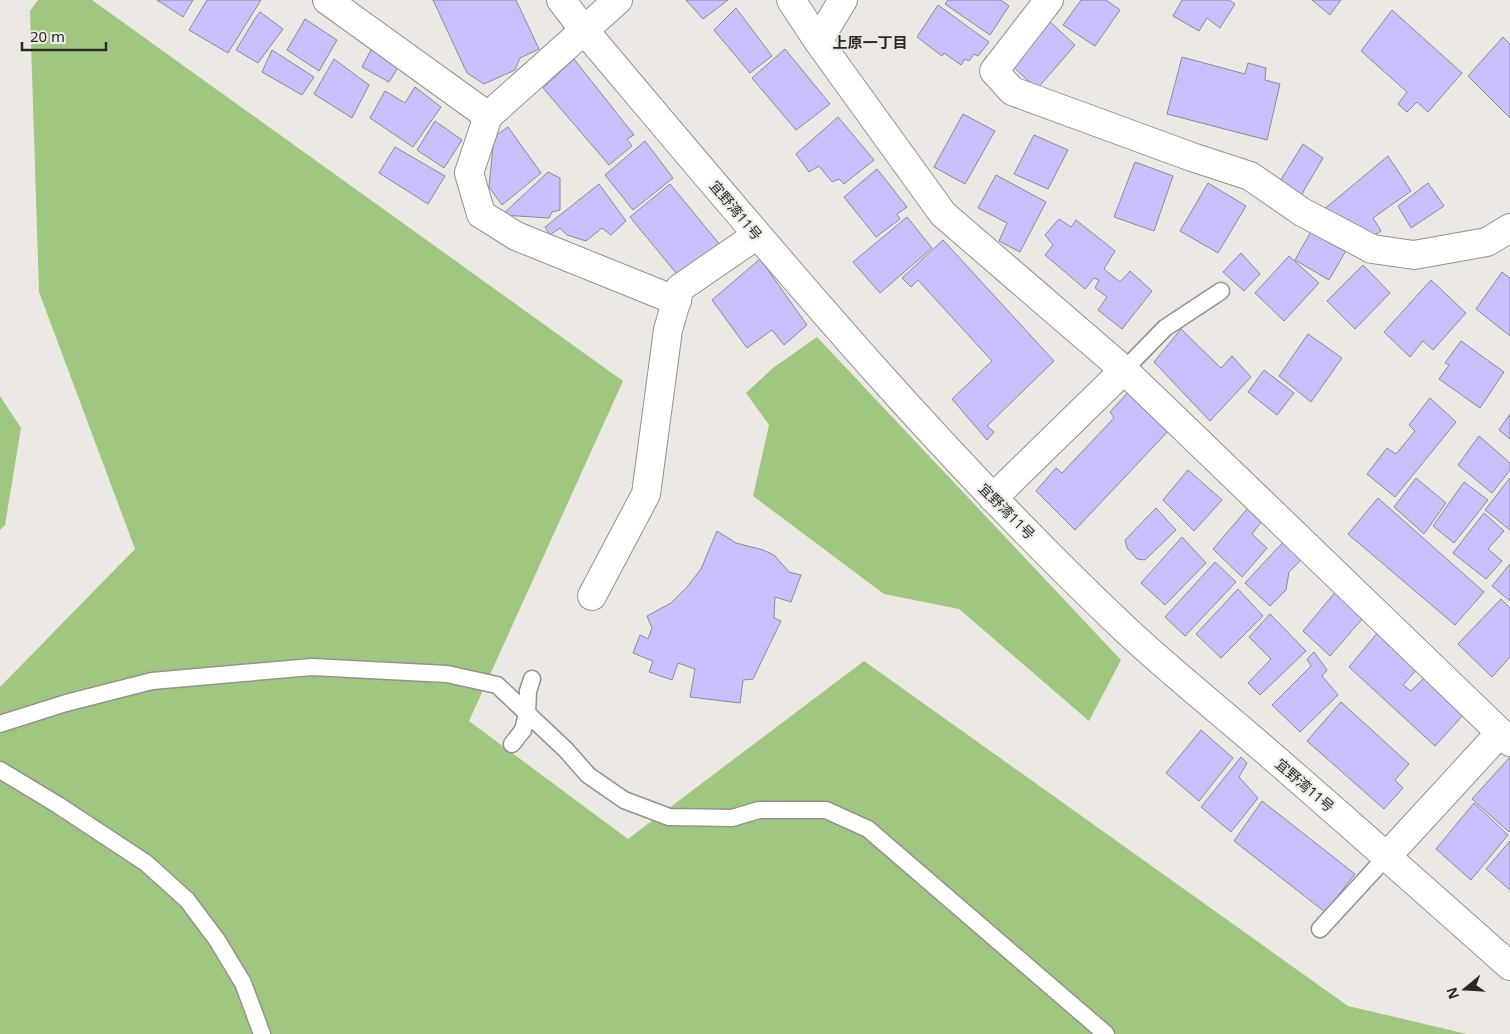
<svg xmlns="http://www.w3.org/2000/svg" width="1510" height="1034" font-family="'Noto Sans','Noto Sans JP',sans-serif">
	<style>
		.green { fill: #9fc780 }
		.building { fill: #cac0fe; stroke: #8c8b91 }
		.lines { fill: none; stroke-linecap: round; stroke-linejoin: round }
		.lane-casing { stroke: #95928d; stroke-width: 19 }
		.street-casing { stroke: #95928d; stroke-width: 30 }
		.secondary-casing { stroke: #95928d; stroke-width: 30 }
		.lane { stroke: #fff; stroke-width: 16 }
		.street { stroke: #fff; stroke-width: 28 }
		.secondary { stroke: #fff; stroke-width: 28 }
		.labels { text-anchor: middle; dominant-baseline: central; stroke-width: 4; stroke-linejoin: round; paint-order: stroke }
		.street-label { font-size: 14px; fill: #2a2926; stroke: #ece9e4 }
		.neighbourhood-label { font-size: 15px; font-weight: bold; fill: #2a2926; stroke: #ece9e4 }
	</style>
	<rect width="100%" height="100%" fill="#ece9e4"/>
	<!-- green -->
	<g class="green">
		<polygon points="38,0 92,0 623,381 469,721 628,839 864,661 1348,1006 1467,1034 0,1034 0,687 135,549 39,292 30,11"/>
		<polygon points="817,337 1121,660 1089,721 959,609 884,594 753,496 769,425 746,393 773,368"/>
		<polygon points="0,396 21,428 5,525 0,530"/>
	</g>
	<!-- building -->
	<g class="building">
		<polygon points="157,0 193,0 183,17"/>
		<polygon points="207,0 261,0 228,53 189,30"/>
		<polygon points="433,0 516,0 539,49 520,58 515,70 484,84 467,73"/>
		<polygon points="686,0 728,0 703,19"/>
		<polygon points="948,0 1001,0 1009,6 990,35 945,4"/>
		<polygon points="1081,0 1106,0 1120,10 1095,46 1063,25"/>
		<polygon points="1182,0 1229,0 1235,4 1220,28 1207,18 1199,31 1173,16"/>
		<polygon points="1312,0 1341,0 1330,15"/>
		<polygon points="938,5 989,42 978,56 974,54 969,61 965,59 961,65 944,53 942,56 917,37"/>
		<polygon points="736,8 772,56 750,73 714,30"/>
		<polygon points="1392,10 1462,73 1428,112 1417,102 1407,112 1398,104 1407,92 1361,51"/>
		<polygon points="260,12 283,29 258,63 236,50 256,17"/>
		<polygon points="305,19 337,40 319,71 287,50"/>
		<polygon points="1047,19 1075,45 1037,89 1011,65"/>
		<polygon points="1503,37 1510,44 1510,118 1468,76"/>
		<polygon points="374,44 402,61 389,82 362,67"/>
		<polygon points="785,49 830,104 796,130 752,78"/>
		<polygon points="272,50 314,77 302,95 262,72"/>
		<polygon points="1182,57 1245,74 1248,63 1266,68 1265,80 1280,84 1267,140 1167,114"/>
		<polygon points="334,59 369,85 352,118 314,94"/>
		<polygon points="574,59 634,135 627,139 632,146 609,165 543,88"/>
		<polygon points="415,87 441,107 413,147 370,118 385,91 405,103"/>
		<polygon points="963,114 995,131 965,184 934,167"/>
		<polygon points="838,117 874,160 844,184 839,179 832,182 819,166 809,172 796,154"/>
		<polygon points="435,121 462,140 444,168 417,150"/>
		<polygon points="508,127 541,173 502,205 489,187 494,137"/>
		<polygon points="1034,135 1068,150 1048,189 1014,174"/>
		<polygon points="645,141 673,178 633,210 605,175"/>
		<polygon points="1303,144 1323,158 1299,199 1277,186"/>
		<polygon points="395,147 445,176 428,204 379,173"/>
		<polygon points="1388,156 1411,191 1373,218 1381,231 1367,240 1322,211"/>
		<polygon points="1135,162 1173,176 1154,231 1114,217"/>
		<polygon points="877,169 907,207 897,214 900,219 876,237 844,197"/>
		<polygon points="548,172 560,178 560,210 552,212 549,218 502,215"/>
		<polygon points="996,175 1046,202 1020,252 999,241 1007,223 978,208"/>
		<polygon points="1208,183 1246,206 1218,253 1180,231"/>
		<polygon points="1428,183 1444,206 1411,228 1398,206"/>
		<polygon points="599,184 626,221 611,235 602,228 586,241 567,235 560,228 550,235 545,227"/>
		<polygon points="670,184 721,246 681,279 630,217"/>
		<polygon points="907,217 932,248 880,293 853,262"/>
		<polygon points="1059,219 1071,227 1076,220 1115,251 1104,269 1120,282 1130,271 1152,291 1122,329 1098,310 1107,297 1095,288 1099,280 1094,278 1085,289 1045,255 1053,245 1045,235"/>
		<polygon points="1313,228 1348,247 1329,280 1295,260"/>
		<polygon points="943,240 1054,361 987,426 994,432 987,440 952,399 992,361 918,280 911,287 902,278"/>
		<polygon points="1241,253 1260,274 1244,291 1223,272"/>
		<polygon points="1289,256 1319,283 1284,321 1255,293"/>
		<polygon points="760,259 807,325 784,345 772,330 747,348 712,300"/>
		<polygon points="1363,265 1390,293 1355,329 1327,301"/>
		<polygon points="1502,272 1510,278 1510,336 1476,309"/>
		<polygon points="1431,280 1466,313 1433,350 1423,341 1410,357 1384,332"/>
		<polygon points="1181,329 1221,368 1232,356 1251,377 1210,421 1154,362"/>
		<polygon points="1308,334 1342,358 1311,402 1279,376"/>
		<polygon points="1461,341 1504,372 1480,408 1439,379 1449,365 1445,363"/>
		<polygon points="1264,370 1294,393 1277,415 1248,392"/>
		<polygon points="1130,390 1171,428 1075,530 1036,491 1056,468 1062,473 1114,418 1110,412"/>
		<polygon points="1430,398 1456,422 1395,497 1367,474 1387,448 1396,454 1415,431 1409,425"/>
		<polygon points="1510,414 1510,439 1499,430"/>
		<polygon points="1479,436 1510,463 1510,470 1492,493 1458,465"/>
		<polygon points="1188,470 1222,500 1194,531 1163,500"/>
		<polygon points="1416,478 1446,503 1424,534 1394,507"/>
		<polygon points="1510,478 1510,530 1485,510"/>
		<polygon points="1464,482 1488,500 1454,543 1433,526"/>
		<polygon points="1378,498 1484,592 1455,625 1348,534"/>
		<polygon points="1156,508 1176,530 1145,560 1137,559 1127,548 1125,540"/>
		<polygon points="1248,508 1261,522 1252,534 1267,548 1242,577 1213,549"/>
		<polygon points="1484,513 1504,531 1488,549 1502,561 1486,579 1453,553"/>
		<polygon points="717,531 736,543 763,550 774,555 789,572 801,575 791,602 775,597 774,618 781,621 753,679 743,680 740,703 690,697 695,669 678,663 672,680 649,672 653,661 633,653 640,635 648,639 652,628 647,616 671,603 687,587 701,569"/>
		<polygon points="1182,537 1206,563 1165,605 1141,583"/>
		<polygon points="1286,539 1304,557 1289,572 1286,590 1270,606 1245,583"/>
		<polygon points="1215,562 1236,582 1185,636 1165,617"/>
		<polygon points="1510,564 1510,601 1492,586"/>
		<polygon points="1238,589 1263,616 1221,658 1196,634"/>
		<polygon points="1337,590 1363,618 1330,656 1303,631"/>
		<polygon points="1501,599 1510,608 1510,657 1492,677 1458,644"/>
		<polygon points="1270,614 1306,651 1260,695 1248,683 1271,659 1249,637"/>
		<polygon points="1379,631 1418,668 1403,685 1411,691 1426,676 1465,713 1435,746 1349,667"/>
		<polygon points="1314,652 1327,670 1322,676 1338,695 1300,732 1272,705 1311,666 1307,659"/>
		<polygon points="1341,702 1409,764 1395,780 1403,788 1384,809 1307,741"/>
		<polygon points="1201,730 1233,758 1199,801 1166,773"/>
		<polygon points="1241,757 1247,763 1239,777 1258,798 1231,832 1201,807"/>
		<polygon points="1510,757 1510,830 1509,832 1472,799"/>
		<polygon points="1262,801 1355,874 1325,912 1234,841"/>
		<polygon points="1474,803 1508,835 1471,880 1436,849"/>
		<polygon points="1510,841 1510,890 1486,869"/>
	</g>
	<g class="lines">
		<defs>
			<g id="lane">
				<polyline points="1124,370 1165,328 1221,291"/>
				<polyline points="0,724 66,703 152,681 312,667 447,674 497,685 566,750 588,775 624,800 669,817 732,818 759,810 826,810 868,829 1106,1034"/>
				<polyline points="512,744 523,730 527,713 528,691 532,679"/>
				<polyline points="0,770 58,805 146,863 187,900 217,940 243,983 262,1034"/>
				<polyline points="1320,929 1387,856"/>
			</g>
			<g id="street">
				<polyline points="327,0 488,116 618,0"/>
				<polyline points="791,0 818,41 943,214 1124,370 1510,742"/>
				<polyline points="1049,0 994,71 1012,91 1192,157 1250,176 1302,212 1372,249 1414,255 1487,242 1510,228"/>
				<polyline points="818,41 843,0"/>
				<polyline points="488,116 469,173 481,214 516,236 677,301"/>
				<polyline points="993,498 1124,370"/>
				<polyline points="592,596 646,494 668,330 680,288 757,235"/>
				<polyline points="1387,856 1500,733"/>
			</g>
			<path id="secondary" d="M561,0L584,30C758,236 930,445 1126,630C1171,672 1220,711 1266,751C1348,822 1429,894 1510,966"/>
		</defs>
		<!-- lane casing -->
		<use href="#lane" class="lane-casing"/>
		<!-- street casing -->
		<use href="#street" class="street-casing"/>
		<!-- secondary casing -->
		<use href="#secondary" class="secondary-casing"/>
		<!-- lane -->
		<use href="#lane" class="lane"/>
		<!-- street -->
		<use href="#street" class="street"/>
		<!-- secondary -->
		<use href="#secondary" class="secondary"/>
	</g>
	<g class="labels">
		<!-- street labels -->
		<g class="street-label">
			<text transform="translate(736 210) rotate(50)">宜野湾11号</text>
			<text transform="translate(1007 511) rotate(45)">宜野湾11号</text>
			<text transform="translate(1305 785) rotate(41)">宜野湾11号</text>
		</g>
		<!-- neighbourhood labels -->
		<g class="neighbourhood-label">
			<text x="870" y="42">上原一丁目</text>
		</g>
	</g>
	<!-- north arrow -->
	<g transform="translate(1465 989) rotate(252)" stroke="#ece9e4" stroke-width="4" paint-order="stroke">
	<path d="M0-4L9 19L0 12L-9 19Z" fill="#2a2926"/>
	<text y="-8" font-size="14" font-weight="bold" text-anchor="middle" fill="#2a2926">N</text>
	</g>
	<!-- scale -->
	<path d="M22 42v8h84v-8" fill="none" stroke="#2a2926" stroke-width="2.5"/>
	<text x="30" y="42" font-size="15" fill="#2a2926" stroke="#ece9e4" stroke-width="4" paint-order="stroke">20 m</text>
</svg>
